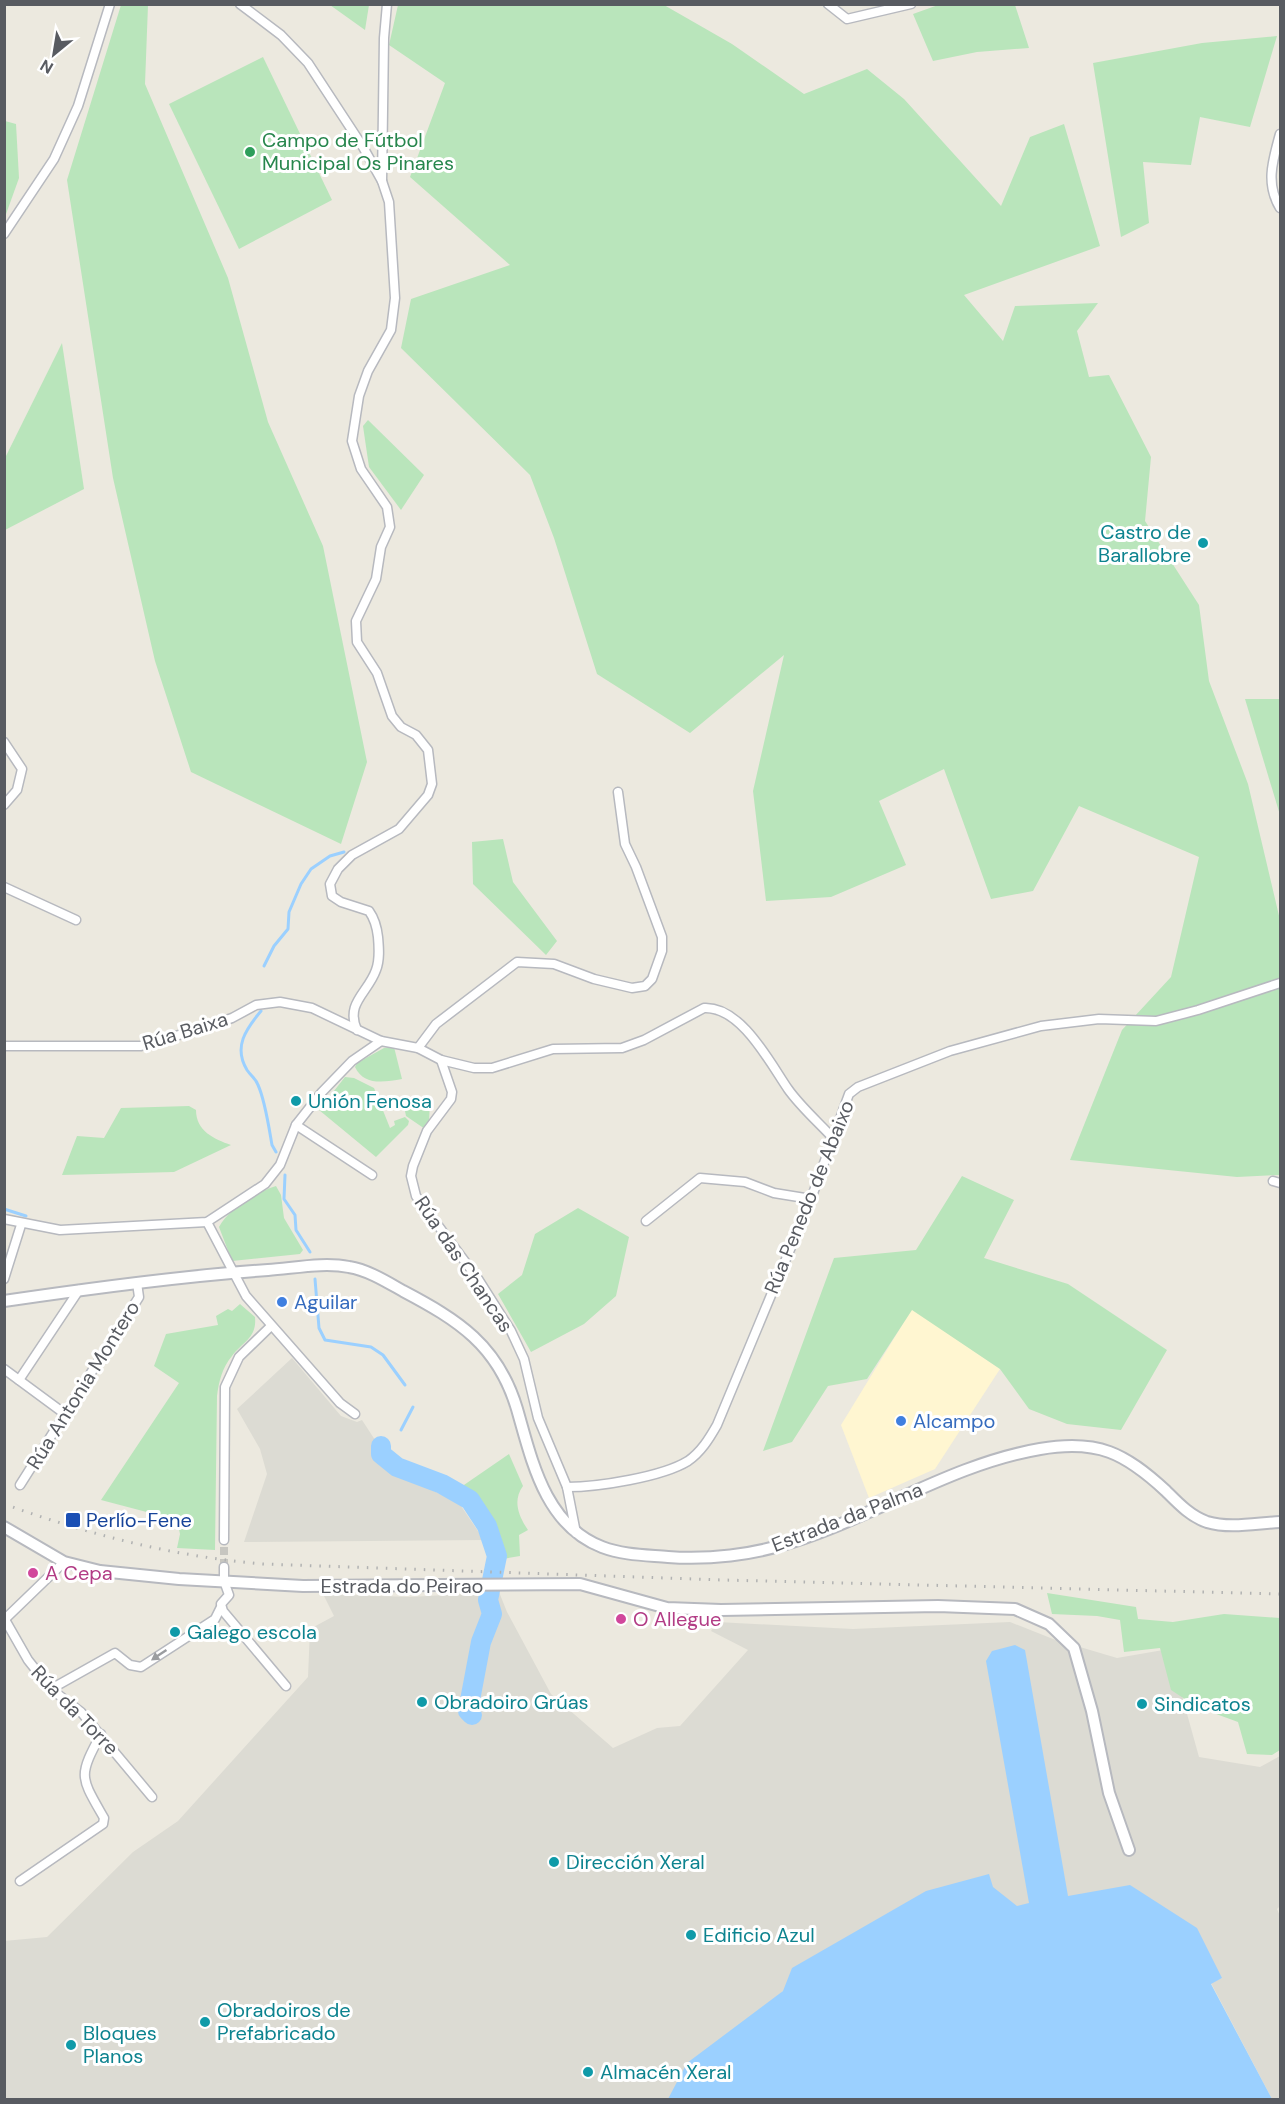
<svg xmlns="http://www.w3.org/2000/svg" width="1285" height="2104" font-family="'DM Sans',sans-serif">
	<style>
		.commercial { fill: #fff6d1 }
		.industrial { fill: #dcdbd3 }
		.green { fill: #b9e5bb }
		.water { fill: #9bd0ff }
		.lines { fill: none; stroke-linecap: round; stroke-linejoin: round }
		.stream { stroke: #9bd0ff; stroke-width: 3 }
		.river { stroke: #9bd0ff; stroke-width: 20 }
		.minor-tunnel { stroke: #c7c6c0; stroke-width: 8; stroke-dasharray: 8 4; stroke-linecap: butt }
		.minor-casing { stroke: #b7b9bf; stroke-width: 11 }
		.tertiary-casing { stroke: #b7b9bf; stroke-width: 14 }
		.minor { stroke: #fff; stroke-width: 8 }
		.tertiary { stroke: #fff; stroke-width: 10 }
		.rail { stroke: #b1b2b2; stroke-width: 3; stroke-dasharray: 1.5 8; stroke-linecap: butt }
		.oneway { fill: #9b9da0 }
		.leisure-dot { fill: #2e9e5b; stroke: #fff; stroke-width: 2 }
		.culture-dot { fill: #0f9aa8; stroke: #fff; stroke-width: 2 }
		.shop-dot { fill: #3f7fe0; stroke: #fff; stroke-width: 2 }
		.transit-dot { fill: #1a4fb4; stroke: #fff; stroke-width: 2 }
		.hotel-dot { fill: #d1479c; stroke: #fff; stroke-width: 2 }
		.labels { text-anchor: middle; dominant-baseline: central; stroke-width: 6; stroke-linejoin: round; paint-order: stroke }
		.leisure-label { font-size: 20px; fill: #27864d; stroke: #fff; text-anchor: start }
		.culture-label { font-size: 20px; fill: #0d838f; stroke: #fff; text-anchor: start }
		.street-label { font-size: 20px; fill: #585b61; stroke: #fff }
		.shop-label { font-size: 20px; fill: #366cbe; stroke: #fff; text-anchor: start }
		.transit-label { font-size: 20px; fill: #164399; stroke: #fff; text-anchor: start }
		.hotel-label { font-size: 20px; fill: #b23c85; stroke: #fff; text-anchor: start }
	</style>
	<rect width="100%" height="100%" fill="#ece9df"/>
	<!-- commercial -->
	<polygon class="commercial" points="912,1309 1000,1369 935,1469 869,1498 841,1425"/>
	<!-- industrial -->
	<g class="industrial">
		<polygon points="292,1358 341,1416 357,1422 362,1420 377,1443 379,1465 459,1503 484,1540 244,1542 267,1474 260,1449 237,1409"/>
		<polygon points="499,1592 507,1612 551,1694 613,1748 657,1728 680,1726 748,1650 711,1631 717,1622 853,1629 1010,1622 1053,1639 1117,1658 1169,1649 1199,1757 1260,1767 1280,1756 1280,1906 1277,1909 1280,1916 1280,2099 1272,2099 1211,1983 1222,1978 783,1991 668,2099 5,2099 4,1941 47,1937 133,1852 178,1821 308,1677 310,1629 334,1616 323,1594 410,1597"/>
	</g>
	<!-- green -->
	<g class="green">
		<polygon points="941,4 1015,5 1029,48 977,52 933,61 913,14"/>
		<polygon points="121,5 148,5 145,84 228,278 268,422 323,546 367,762 341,844 191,772 155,661 113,478 67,180"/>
		<polygon points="330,5 369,5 365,30"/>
		<polygon points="398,5 664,5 732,44 804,94 867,69 904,99 1001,206 1030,137 1064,124 1100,246 964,295 1003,341 1015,306 1098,303 1077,331 1089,377 1109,375 1151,457 1145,521 1199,605 1209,681 1248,784 1280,920 1280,1175 1237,1177 1070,1160 1122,1030 1171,977 1199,857 1079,806 1033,891 991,899 944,769 879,801 906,865 831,897 766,901 753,791 784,655 690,733 597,674 554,538 530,475 401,348 411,299 510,265 410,177 445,83 389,45"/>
		<polygon points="1277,36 1250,127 1200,117 1191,165 1143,162 1149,223 1121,237 1093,63 1202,43"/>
		<polygon points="263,57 332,200 239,249 169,104"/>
		<polygon points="5,121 16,124 19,178 5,217"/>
		<polygon points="62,343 84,489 5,530 5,458"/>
		<polygon points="368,420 424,475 401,510 369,467 363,426"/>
		<polygon points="1245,699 1280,699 1280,815"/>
		<polygon points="503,839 513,882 557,941 546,955 473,884 472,842"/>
		<path d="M394,1047L402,1079C384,1082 364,1086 355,1067L357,1063L384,1048Z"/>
		<polygon points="345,1077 354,1078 374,1088 390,1128 395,1125 394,1121 405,1117 409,1121 408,1125 376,1157 319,1110"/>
		<polygon points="430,1100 429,1122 425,1129 406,1116 404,1106"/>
		<path d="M189,1106L196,1110C196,1131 214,1139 231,1145L174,1172L62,1175L77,1136L104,1138L121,1108Z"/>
		<polygon points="962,1176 1014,1200 984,1258 1068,1284 1167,1350 1121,1430 1067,1424 1029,1409 1000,1369 912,1310 867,1379 828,1386 792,1442 763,1451 834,1258 916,1250"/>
		<path d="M276,1186L281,1195L284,1218L303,1250L300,1254L232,1261L219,1227C228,1209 256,1192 276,1186Z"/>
		<polygon points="578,1208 629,1237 616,1296 584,1324 531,1352 498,1294 522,1275 535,1234"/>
		<path d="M240,1304L255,1317C257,1338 243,1341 232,1356C222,1368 219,1381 217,1396L215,1550L177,1548L180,1534L177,1520L101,1500L179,1383L154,1366L166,1334L218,1325L216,1316L228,1309L232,1311Z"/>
		<path d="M509,1454L523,1486C512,1501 519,1517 528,1530L519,1535L520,1556L503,1559L487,1515L461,1487Z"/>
		<polygon points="1047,1593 1136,1607 1138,1619 1173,1622 1224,1614 1280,1618 1280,1750 1272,1755 1247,1754 1238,1722 1197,1707 1171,1690 1160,1648 1124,1652 1120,1620 1097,1616 1052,1614"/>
	</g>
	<!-- water -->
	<polygon class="water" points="1015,1645 1025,1650 1068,1896 1130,1885 1197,1928 1222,1978 1211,1984 1272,2099 668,2099 687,2063 783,1991 792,1968 926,1891 989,1874 993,1887 1017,1906 1029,1903 986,1661 992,1651"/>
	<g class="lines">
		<!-- stream -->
		<g class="stream">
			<polyline points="264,966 274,946 288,929 289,912 301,884 311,869 330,856 344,852"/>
			<path d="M261,1011C246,1029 233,1047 247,1070C251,1076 256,1079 258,1085C265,1100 269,1128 272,1145L276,1152"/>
			<polyline points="285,1175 284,1199 295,1215 296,1230 310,1252"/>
			<polyline points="4,1209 26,1216"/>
			<polyline points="315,1279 319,1328 325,1340 371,1347 383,1355 405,1385"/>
			<polyline points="401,1430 413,1407"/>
		</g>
		<!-- river -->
		<polyline class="river" points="381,1446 381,1454 397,1467 442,1484 470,1500 487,1526 497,1556 488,1600 492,1614 481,1642 468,1711 472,1715"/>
		<!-- minor-tunnel -->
		<polyline class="minor-tunnel" points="224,1567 224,1540"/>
		<defs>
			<g id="minor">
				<polyline points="240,4 281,35 308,63 363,147 382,181"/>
				<polyline points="828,4 847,19 911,4"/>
				<path d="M1280,134C1273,160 1265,183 1280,208"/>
				<polyline points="4,234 54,159 78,106 110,4"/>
				<polyline points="4,742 22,769 17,790 4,805"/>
				<polyline points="4,887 76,920"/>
				<path d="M357,1030C345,1003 368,993 376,970C380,960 379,948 378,937C377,928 374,918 369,911L341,902L332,896L330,884L338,869L352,855L399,829L428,795L432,784L428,750L416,735L401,727L392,716L377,673L357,642L356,621L376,579L381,547L390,527L387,507L361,469L352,441L359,396L368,371L391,330L395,298L389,202L382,181L384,38L387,4"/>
				<path d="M4,1046H141L203,1028L232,1018L256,1005L280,1002L312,1008L381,1041L418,1048L441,1060L474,1068H492L553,1049L622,1048L644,1040L704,1008C741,1006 770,1063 788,1089C800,1106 817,1121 832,1137"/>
				<polyline points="418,1048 436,1024 517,962 554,964 594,979 632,988 645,986 652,979 662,951 662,937 636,867 625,844 618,792"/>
				<polyline points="441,1060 452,1092 451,1099 427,1131 413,1166 411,1176 416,1196 478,1279 511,1331 524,1359 538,1418 567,1487 576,1533"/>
				<polyline points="296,1125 372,1175"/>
				<polyline points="1273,1181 1280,1183"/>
				<polyline points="4,1219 60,1230 207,1222 265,1184 280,1165 296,1125 322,1092 352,1061 381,1041"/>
				<polyline points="646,1221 700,1178 745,1182 774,1193 811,1199"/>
				<polyline points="207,1222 246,1296 340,1403 355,1414"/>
				<polyline points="4,1279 21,1225"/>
				<polyline points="4,1369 65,1414"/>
				<polyline points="19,1380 79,1290"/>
				<polyline points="20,1485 139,1297 137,1283"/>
				<path d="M567,1487C598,1487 662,1477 688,1461C701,1452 709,1439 717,1425L811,1199L849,1094L858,1087L950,1051L1041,1026L1099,1019L1156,1021L1198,1010L1280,983"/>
				<polyline points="224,1540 225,1387 239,1357 271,1326"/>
				<polyline points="224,1567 224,1581 229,1595 221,1604 223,1611 286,1686"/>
				<polyline points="4,1618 28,1660 51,1689 81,1712 152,1797"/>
				<polyline points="5,1619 64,1562"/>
				<polyline points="51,1689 115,1653 130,1665 141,1667 215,1619 221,1607"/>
				<path d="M20,1881L103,1824L104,1818C80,1776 78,1777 101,1734"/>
			</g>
			<g id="tertiary">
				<path d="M4,1301C92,1288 180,1276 268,1270C295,1268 324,1262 349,1267C368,1270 387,1282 403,1291C458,1320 498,1345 517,1409C532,1461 545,1525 602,1547C623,1555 645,1555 668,1557C708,1560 753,1555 792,1542C876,1516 952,1464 1040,1449C1098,1439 1125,1453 1166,1491C1178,1503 1190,1516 1207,1522C1230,1529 1257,1523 1280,1522"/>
				<polyline points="4,1527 64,1562 100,1571 179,1579 303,1586 580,1584 667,1608 721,1610 938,1606 1015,1609 1049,1624 1074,1648 1092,1711 1109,1793 1129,1850"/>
			</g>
		</defs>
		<!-- minor casing -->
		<use href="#minor" class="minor-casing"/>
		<!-- tertiary casing -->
		<use href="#tertiary" class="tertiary-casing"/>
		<!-- minor -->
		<use href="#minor" class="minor"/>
		<!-- tertiary -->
		<use href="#tertiary" class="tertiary"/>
		<!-- rail -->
		<path class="rail" d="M4,1504C91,1535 171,1556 263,1564L723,1580L1280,1594"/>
	</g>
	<!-- one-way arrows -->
	<defs><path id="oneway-solid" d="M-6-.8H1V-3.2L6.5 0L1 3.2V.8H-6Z" transform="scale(1.5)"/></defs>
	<use class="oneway" href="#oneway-solid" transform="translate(159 1655) rotate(146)"/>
	<!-- markers -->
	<circle class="leisure-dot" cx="250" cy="152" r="6"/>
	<g class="culture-dot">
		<circle cx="1203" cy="543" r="6"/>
		<circle cx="296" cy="1101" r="6"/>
		<circle cx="175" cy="1632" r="6"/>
		<circle cx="422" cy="1702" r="6"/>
		<circle cx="1142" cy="1704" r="6"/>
		<circle cx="554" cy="1862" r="6"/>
		<circle cx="691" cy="1935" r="6"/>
		<circle cx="205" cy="2022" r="6"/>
		<circle cx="71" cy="2045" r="6"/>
		<circle cx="588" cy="2072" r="6"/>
	</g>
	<g class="shop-dot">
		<circle cx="282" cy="1302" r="6"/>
		<circle cx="901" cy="1421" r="6"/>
	</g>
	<rect class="transit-dot" x="65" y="1512" width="16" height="16" rx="3"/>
	<g class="hotel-dot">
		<circle cx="33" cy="1573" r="6"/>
		<circle cx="621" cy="1619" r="6"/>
	</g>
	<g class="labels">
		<!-- leisure labels -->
		<g class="leisure-label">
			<text x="262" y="140">Campo de Fútbol<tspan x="262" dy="23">Municipal Os Pinares</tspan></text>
		</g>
		<!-- culture labels -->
		<g class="culture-label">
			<text x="1191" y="532" text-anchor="end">Castro de<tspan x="1191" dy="23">Barallobre</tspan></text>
			<text x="308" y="1101">Unión Fenosa</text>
			<text x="187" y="1632">Galego escola</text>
			<text x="434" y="1702">Obradoiro Grúas</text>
			<text x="1154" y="1704">Sindicatos</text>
			<text x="566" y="1862">Dirección Xeral</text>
			<text x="703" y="1935">Edificio Azul</text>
			<text x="217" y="2010">Obradoiros de<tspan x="217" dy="23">Prefabricado</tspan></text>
			<text x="83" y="2033">Bloques<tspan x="83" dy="23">Planos</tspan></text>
			<text x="600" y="2072">Almacén Xeral</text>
		</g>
		<!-- street labels -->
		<g class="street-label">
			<text transform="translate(185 1031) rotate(-17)">Rúa Baixa</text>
			<text transform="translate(809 1197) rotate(-68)">Rúa Penedo de Abaixo</text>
			<text transform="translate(464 1264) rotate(56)">Rúa das Chancas</text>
			<text transform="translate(83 1385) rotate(-58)">Rúa Antonia Montero</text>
			<text transform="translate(847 1517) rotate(-21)">Estrada da Palma</text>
			<text x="402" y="1586">Estrada do Peirao</text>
			<text transform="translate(75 1710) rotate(46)">Rúa da Torre</text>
		</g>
		<!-- shop labels -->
		<g class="shop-label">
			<text x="294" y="1302">Aguilar</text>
			<text x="913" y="1421">Alcampo</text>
		</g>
		<!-- transit labels -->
		<g class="transit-label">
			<text x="86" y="1520">Perlío-Fene</text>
		</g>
		<!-- hotel labels -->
		<g class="hotel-label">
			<text x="45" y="1573">A Cepa</text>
			<text x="633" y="1619">O Allegue</text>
		</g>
	</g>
	<!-- border -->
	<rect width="1285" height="2104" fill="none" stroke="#585b61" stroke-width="12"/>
	<!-- north arrow -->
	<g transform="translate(54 54) rotate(210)" stroke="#ffffff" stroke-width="4.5" paint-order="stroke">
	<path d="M0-4.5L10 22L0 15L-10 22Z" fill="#585b61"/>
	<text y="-9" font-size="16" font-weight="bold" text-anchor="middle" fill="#585b61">N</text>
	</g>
</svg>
